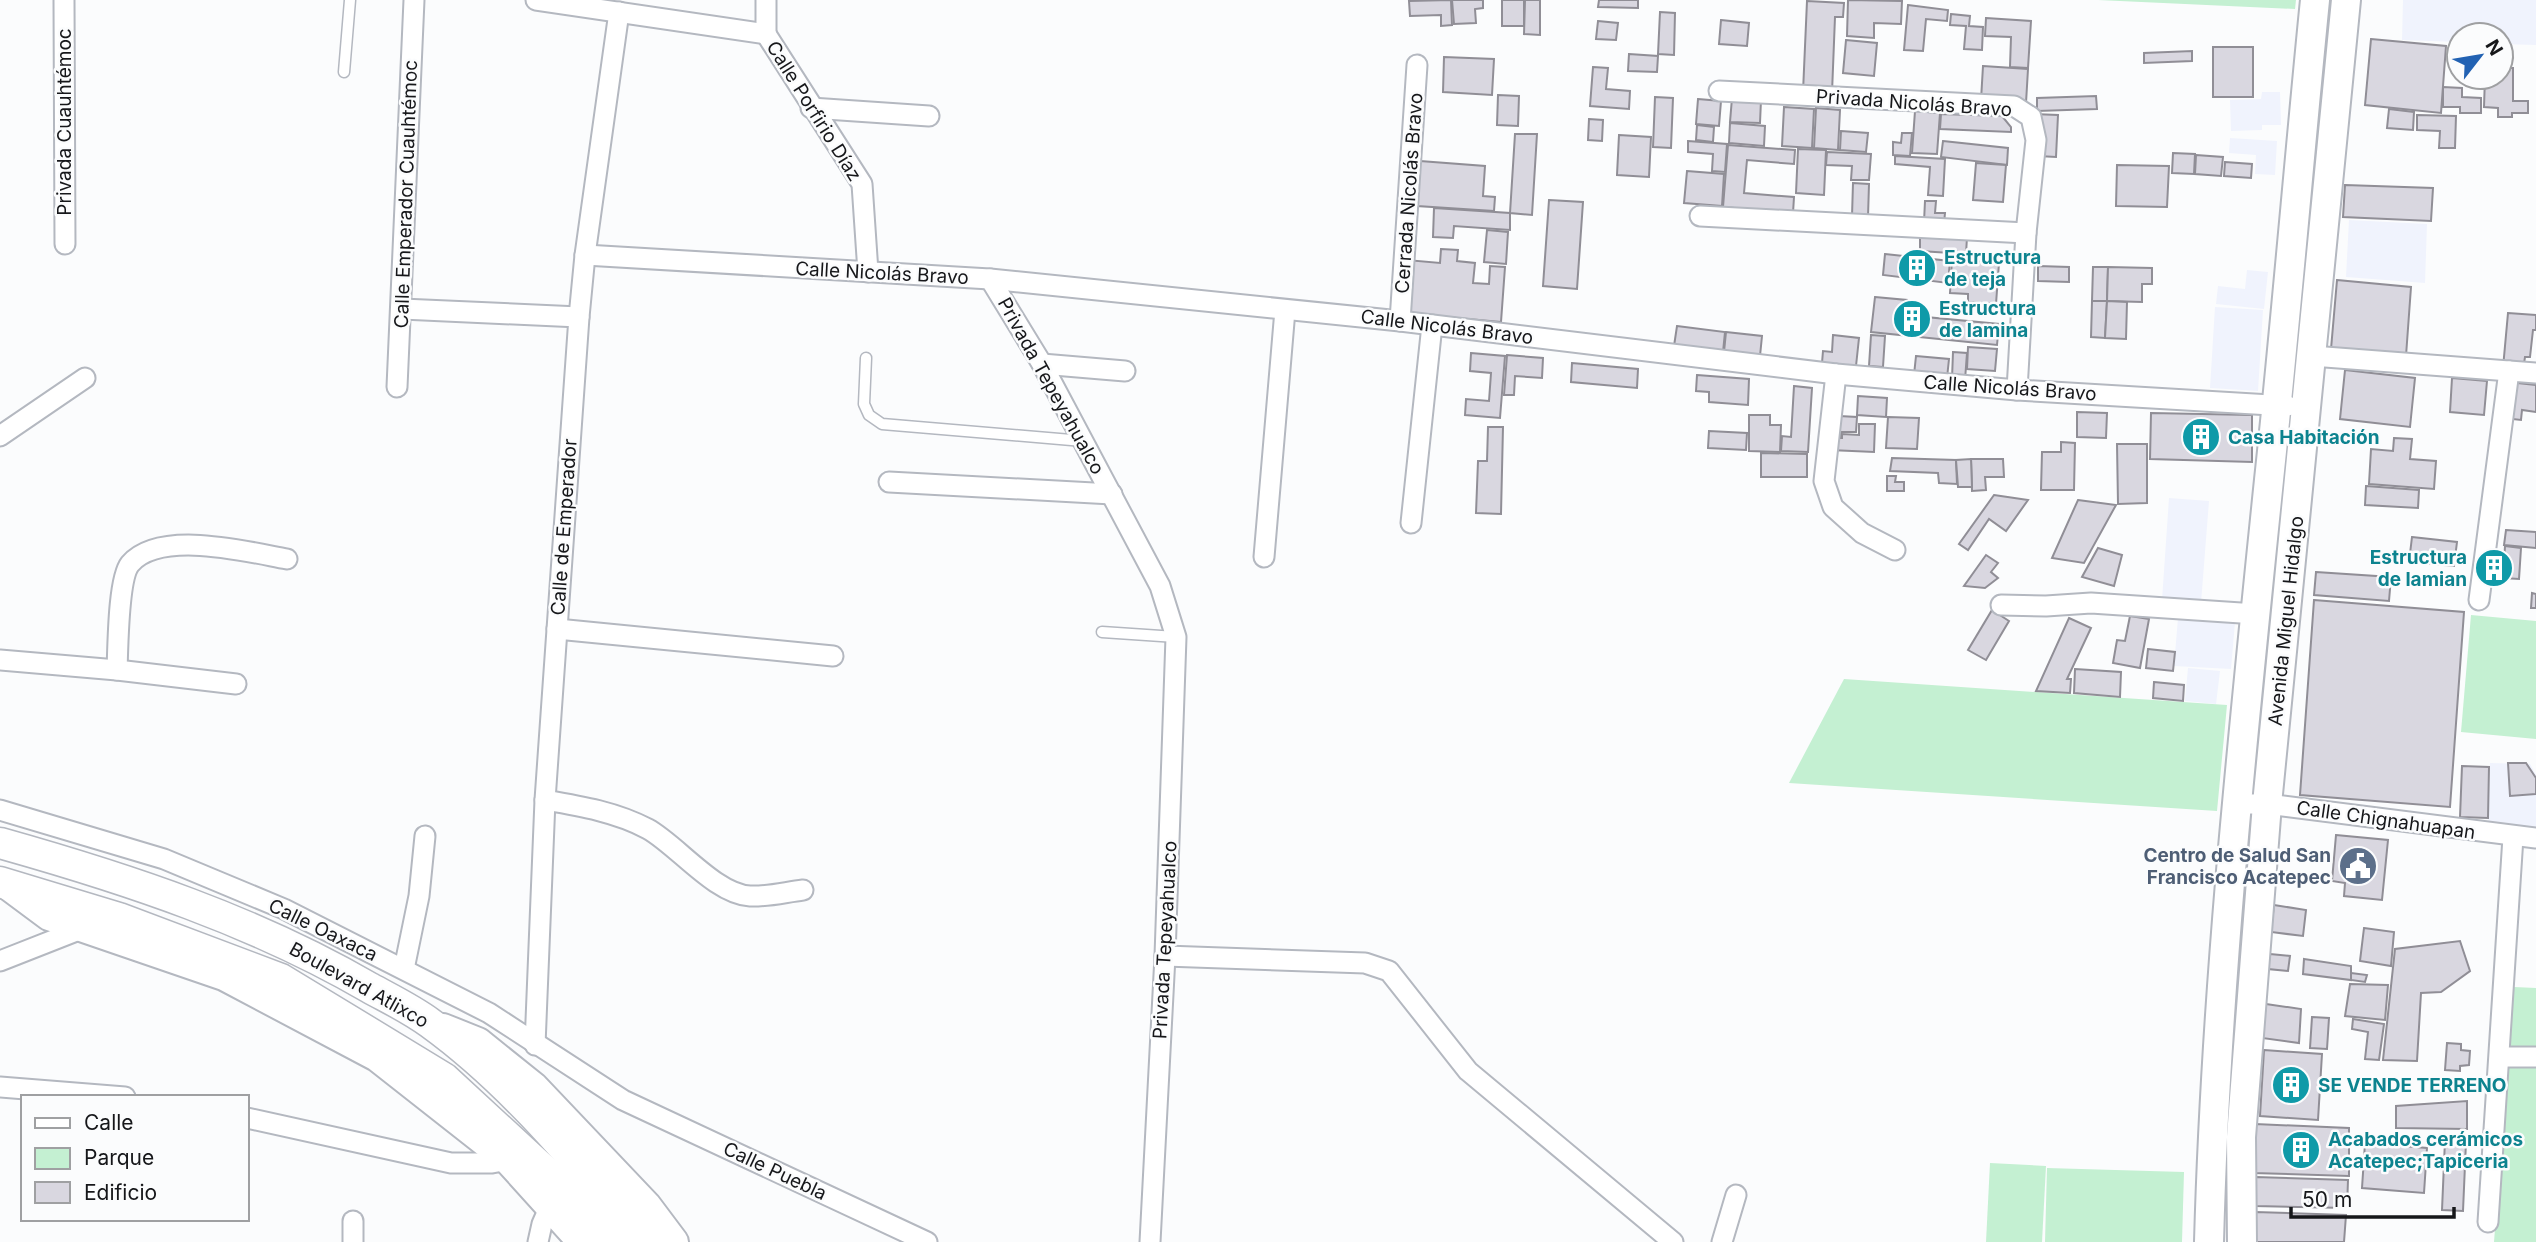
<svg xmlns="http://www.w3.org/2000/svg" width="2536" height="1242" font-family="Inter,sans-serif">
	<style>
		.built { fill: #f0f3fd }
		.green { fill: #c4f0d2 }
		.building { fill: #d9d7e0; stroke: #908e96; stroke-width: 2 }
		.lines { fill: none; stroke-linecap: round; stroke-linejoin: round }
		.lane-casing { stroke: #b4b8c0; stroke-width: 13 }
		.street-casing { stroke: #b4b8c0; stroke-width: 23 }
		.secondary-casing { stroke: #b4b8c0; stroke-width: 32 }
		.primary-casing { stroke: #b4b8c0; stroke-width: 33 }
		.lane { stroke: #fff; stroke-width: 10 }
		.street { stroke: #fff; stroke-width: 19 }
		.secondary { stroke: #fff; stroke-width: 28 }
		.primary { stroke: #fff; stroke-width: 30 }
		.labels { text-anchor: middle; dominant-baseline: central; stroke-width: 5; stroke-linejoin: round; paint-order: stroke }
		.street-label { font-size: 19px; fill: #16171a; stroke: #fbfcfd }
		.culture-label { font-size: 19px; font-weight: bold; fill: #0d838f; stroke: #fbfcfd; text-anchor: start }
		.service-label { font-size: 19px; font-weight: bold; fill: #4e5e75; stroke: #fbfcfd; text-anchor: end }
	</style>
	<rect width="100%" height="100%" fill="#fbfcfd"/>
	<!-- built -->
	<g class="built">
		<polygon points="2403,0 2536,0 2536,45 2501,44 2501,35 2459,35 2459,42 2402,40"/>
		<polygon points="2262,92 2280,92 2281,125 2262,125 2262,130 2231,131 2230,100 2261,99"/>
		<polygon points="2230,138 2277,141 2275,175 2255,174 2256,155 2229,153"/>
		<polygon points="2349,220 2427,224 2425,283 2346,277"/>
		<polygon points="2247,270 2268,272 2264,309 2216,304 2218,286 2245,289"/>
		<polygon points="2215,307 2263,310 2258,391 2210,388"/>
		<polygon points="2169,498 2209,501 2201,603 2162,600"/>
		<polygon points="2178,618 2235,622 2231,669 2174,666"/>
		<polygon points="2188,668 2220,671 2216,704 2185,701"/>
		<polygon points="2490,763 2530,764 2536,775 2536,827 2488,825"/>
	</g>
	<!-- green -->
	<g class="green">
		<polygon points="2098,0 2296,0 2295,9"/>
		<polygon points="2471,615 2536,621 2536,739 2461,732"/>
		<polygon points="1844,679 2227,705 2217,811 1789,783"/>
		<polygon points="2514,987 2536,988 2536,1049 2510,1048"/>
		<polygon points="2507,1067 2536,1068 2536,1242 2494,1242"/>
		<polygon points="1990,1163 2046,1166 2042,1242 1986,1242"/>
		<polygon points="2047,1168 2184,1172 2182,1242 2045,1242"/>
	</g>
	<!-- building -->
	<g class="building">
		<polygon points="1451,0 1452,25 1441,26 1441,15 1410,16 1409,1"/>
		<polygon points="1452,0 1483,0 1483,8 1475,9 1476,23 1454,24"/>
		<rect x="1502" y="0" width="22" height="26"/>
		<polygon points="1525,0 1540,0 1540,35 1524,34"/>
		<polygon points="1599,0 1638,0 1638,8 1598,7"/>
		<polygon points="1848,0 1902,1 1901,24 1874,23 1874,38 1847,36"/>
		<polygon points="1807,1 1844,3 1843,17 1835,17 1832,93 1803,92"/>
		<polygon points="1908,5 1948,10 1947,21 1926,19 1923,51 1904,50"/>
		<polygon points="1660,12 1675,13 1674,55 1658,54"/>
		<polygon points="1951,14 1970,16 1969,26 1983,27 1982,50 1964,49 1966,26 1950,25"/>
		<polygon points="1986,18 2031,21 2028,68 2010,67 2011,37 1985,36"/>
		<polygon points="1721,20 1749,23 1747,46 1719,44"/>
		<polygon points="1598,21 1618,23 1616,40 1596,39"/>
		<polygon points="2371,39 2446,46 2441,113 2365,105"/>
		<polygon points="1846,40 1877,43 1874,76 1843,73"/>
		<rect x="2213" y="47" width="40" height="50"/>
		<polygon points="2192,51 2192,61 2144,63 2144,53"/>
		<polygon points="1629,54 1658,56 1657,72 1628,71"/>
		<polygon points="1444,57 1494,59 1492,95 1443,92"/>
		<polygon points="1983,66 2028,69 2026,103 1981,100"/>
		<polygon points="1593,67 1608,68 1606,89 1630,91 1629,109 1590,106"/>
		<polygon points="2501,68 2513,68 2513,101 2528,101 2528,113 2512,113 2512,117 2498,117 2498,108 2484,107 2485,77 2501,77"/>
		<polygon points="2443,87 2462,88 2462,97 2481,98 2481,113 2460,113 2460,107 2443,107"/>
		<polygon points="1498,95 1519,96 1518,126 1497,125"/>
		<polygon points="2096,96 2097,109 2037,111 2037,98"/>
		<polygon points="1655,97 1673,98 1671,148 1653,147"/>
		<polygon points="1732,98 1761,100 1760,123 1730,122"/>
		<polygon points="1698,99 1721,101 1719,126 1696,124"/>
		<polygon points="1784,107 1814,109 1812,148 1782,146"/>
		<polygon points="1816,108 1840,110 1838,150 1814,148"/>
		<polygon points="2389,109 2414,112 2413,130 2387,128"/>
		<polygon points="1915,111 1940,113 1937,154 1912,153"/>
		<polygon points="1941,114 2002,116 2011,127 2011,132 1940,129"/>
		<polygon points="2033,114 2058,115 2056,157 2038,156"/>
		<polygon points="2417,115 2456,116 2455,148 2439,148 2440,131 2417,130"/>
		<polygon points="1589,119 1603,120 1602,141 1588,140"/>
		<polygon points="1730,123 1765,126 1764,146 1729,143"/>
		<polygon points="1697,125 1714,127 1713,142 1696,140"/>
		<polygon points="1841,131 1868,133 1866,152 1840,150"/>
		<polygon points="1902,133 1912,133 1910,156 1893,155 1893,142 1901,143"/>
		<polygon points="1515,134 1537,134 1532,215 1510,213"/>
		<polygon points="1619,135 1651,137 1649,177 1617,175"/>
		<polygon points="1688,141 1727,144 1725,172 1712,171 1713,154 1688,152"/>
		<polygon points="1943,141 2008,148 2007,165 1941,157"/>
		<polygon points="1728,145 1795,150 1794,164 1747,160 1744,193 1794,197 1793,213 1723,207"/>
		<polygon points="1798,149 1826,150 1824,195 1796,193"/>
		<polygon points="1827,152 1871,154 1869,180 1851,180 1852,166 1826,165"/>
		<polygon points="2173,153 2195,154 2194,174 2172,173"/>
		<polygon points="2196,155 2223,157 2221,176 2195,174"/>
		<polygon points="1895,156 1945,159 1943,196 1928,195 1930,167 1895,164"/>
		<polygon points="1420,161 1485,166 1483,196 1495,197 1494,211 1417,206"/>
		<polygon points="2225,162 2252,164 2251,178 2224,176"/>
		<polygon points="1976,163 2006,165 2003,202 1973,200"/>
		<polygon points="2117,165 2169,166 2167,207 2116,206"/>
		<polygon points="1687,171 1724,174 1722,206 1684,203"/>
		<polygon points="1853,183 1869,184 1868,217 1852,216"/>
		<polygon points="2345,185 2433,188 2431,221 2343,217"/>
		<polygon points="1549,200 1583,202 1577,289 1543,286"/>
		<polygon points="1925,201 1936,201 1935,213 1945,213 1944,223 1924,222"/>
		<polygon points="1434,208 1510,213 1510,230 1454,226 1453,238 1433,237"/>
		<polygon points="1487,230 1508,232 1506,264 1484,262"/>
		<polygon points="1920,234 1967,237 1966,254 1920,251"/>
		<polygon points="1441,249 1458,250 1457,261 1475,263 1473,283 1489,284 1490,266 1505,267 1501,322 1402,313 1407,260 1440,263"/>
		<polygon points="1885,254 1950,261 1948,283 1883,275"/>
		<polygon points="1952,259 1999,263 1996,304 1968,302 1968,294 1950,293"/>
		<polygon points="2038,266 2069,267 2069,282 2038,281"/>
		<polygon points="2093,267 2108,267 2107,301 2092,301"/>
		<polygon points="2108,267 2152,268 2152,284 2142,284 2142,302 2107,301"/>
		<polygon points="2337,280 2411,287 2406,356 2331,349"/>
		<polygon points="1875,297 1907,300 1905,315 1999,324 1997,345 1871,332"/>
		<polygon points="2092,301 2107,301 2105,338 2091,337"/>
		<polygon points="2107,301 2127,302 2126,339 2105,338"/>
		<polygon points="2508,313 2536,315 2536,330 2533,330 2530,357 2525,357 2523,370 2503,368"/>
		<polygon points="1677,326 1725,332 1723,352 1674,346"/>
		<polygon points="1726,332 1762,336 1760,356 1724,352"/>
		<polygon points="1833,335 1859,338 1856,366 1822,363 1823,351 1832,352"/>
		<polygon points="1871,335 1885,336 1883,367 1869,366"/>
		<polygon points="1968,347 1997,349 1995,371 1967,369"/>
		<polygon points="1953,352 1967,353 1965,380 1952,379"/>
		<polygon points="1471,353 1505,356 1500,418 1465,415 1466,399 1489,401 1491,373 1470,371"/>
		<polygon points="1507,355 1543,358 1542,378 1515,376 1514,395 1504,395"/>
		<polygon points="1916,356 1949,359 1947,378 1914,375"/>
		<polygon points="1572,363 1638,369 1637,388 1571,382"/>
		<polygon points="2345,370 2415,378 2410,427 2340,419"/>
		<polygon points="1697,375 1749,379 1748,405 1709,402 1709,392 1696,391"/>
		<polygon points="2452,378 2487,381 2484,415 2450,412"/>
		<polygon points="2508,382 2536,385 2536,412 2522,410 2521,420 2504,418"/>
		<polygon points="1794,386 1812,388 1808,452 1781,451 1782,436 1791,437"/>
		<polygon points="1858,396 1887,398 1886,417 1857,415"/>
		<polygon points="2077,412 2107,413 2106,438 2077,437"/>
		<polygon points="2151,413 2252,415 2252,462 2150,459"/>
		<polygon points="1749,415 1770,415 1770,425 1781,425 1780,452 1749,451"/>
		<polygon points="1839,416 1857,417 1856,432 1840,432 1840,437 1831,437"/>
		<polygon points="1888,417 1919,418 1917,449 1886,448"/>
		<polygon points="1859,424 1875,424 1874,452 1830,450 1830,438 1842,438 1842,434 1859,435"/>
		<polygon points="1488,427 1503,427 1501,514 1476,513 1478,461 1487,461"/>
		<polygon points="1709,431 1747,433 1746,450 1708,448"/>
		<polygon points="2394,438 2412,439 2410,459 2436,461 2434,489 2369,484 2371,449 2393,451"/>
		<polygon points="2061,442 2075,443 2074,490 2041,490 2042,452 2061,452"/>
		<polygon points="2117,444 2147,444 2147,503 2118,504"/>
		<polygon points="1761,453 1807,454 1807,477 1761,477"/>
		<polygon points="1892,458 1956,460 1957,484 1939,483 1938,473 1890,471"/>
		<polygon points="1971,459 2003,459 2004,477 1985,477 1986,490 1972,491"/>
		<polygon points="1971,459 1972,487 1958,487 1956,460"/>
		<polygon points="1887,476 1896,476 1895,482 1904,482 1904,491 1887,491"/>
		<polygon points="2366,486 2419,490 2418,508 2365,505"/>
		<polygon points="1994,495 2028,500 2006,531 1989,519 1968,550 1959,544"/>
		<polygon points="2078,500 2116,505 2084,563 2052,558"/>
		<polygon points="2506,530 2536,532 2536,548 2504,545"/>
		<polygon points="2412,537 2457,542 2454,566 2409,562"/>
		<polygon points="2505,546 2521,548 2519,579 2503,578"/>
		<polygon points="2098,548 2122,555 2114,586 2082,577"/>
		<polygon points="1986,555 1998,563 1991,572 1998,578 1985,588 1964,586"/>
		<polygon points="2489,558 2500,559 2498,578 2488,577"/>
		<polygon points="2316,572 2391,577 2389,601 2314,595"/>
		<polygon points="2532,593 2536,594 2536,608 2531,608"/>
		<polygon points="2314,600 2464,612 2450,807 2300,795"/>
		<polygon points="1992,610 2009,621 1986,660 1968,650"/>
		<polygon points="2130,616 2149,619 2140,668 2113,663 2117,640 2125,641"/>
		<polygon points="2069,618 2091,628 2067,679 2071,679 2070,693 2036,691"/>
		<polygon points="2148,649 2175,652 2173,671 2146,668"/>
		<polygon points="2075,669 2121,672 2120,697 2074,693"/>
		<polygon points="2154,682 2184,685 2183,701 2153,698"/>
		<polygon points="2508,763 2526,763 2536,778 2536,794 2510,796"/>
		<polygon points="2462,766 2489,767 2488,818 2460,817"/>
		<polygon points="2336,835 2388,840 2382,900 2344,896 2345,883 2332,881"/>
		<polygon points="2274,905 2306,910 2303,936 2271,932"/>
		<polygon points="2364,928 2394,932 2391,966 2360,961"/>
		<polygon points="2460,941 2470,971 2441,992 2421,993 2417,1061 2383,1060 2395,949"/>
		<polygon points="2270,954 2290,956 2288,971 2268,969"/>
		<polygon points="2304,959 2351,966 2351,980 2303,974"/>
		<polygon points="2351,973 2367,975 2365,982 2351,980"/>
		<polygon points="2350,984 2388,985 2385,1020 2345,1016"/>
		<polygon points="2266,1004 2301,1009 2299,1043 2262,1038"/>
		<polygon points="2312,1017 2329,1018 2327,1049 2310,1048"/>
		<polygon points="2353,1019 2384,1024 2379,1060 2365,1059 2368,1032 2352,1029"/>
		<polygon points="2447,1043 2461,1044 2461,1050 2470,1051 2469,1065 2460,1066 2460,1071 2445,1070"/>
		<polygon points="2264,1050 2322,1054 2318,1120 2260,1116"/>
		<polygon points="2467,1101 2467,1129 2396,1128 2396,1106"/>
		<polygon points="2255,1124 2349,1128 2349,1176 2253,1173"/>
		<polygon points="2445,1140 2466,1142 2463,1211 2442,1210"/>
		<polygon points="2365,1143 2427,1148 2424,1193 2362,1188"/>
		<polygon points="2255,1177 2348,1180 2347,1208 2255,1206"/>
		<polygon points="2255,1212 2346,1215 2344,1242 2256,1242"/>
	</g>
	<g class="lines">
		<defs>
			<g id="lane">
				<polyline points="344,72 350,0"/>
				<polyline points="866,358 864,404 869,415 882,424 1083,441"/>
				<polyline points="1102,632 1176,637"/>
			</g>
			<g id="street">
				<polyline points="64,0 65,244"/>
				<polyline points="536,0 766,34"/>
				<polyline points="766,34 862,184 868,272"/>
				<polyline points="766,34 766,0"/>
				<polyline points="1719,91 2014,106 2031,117 2036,140 2026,233 2017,390"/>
				<polyline points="811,108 929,116"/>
				<polyline points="1700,216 2026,233"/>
				<polyline points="585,255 990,279 1400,321 1836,374 2017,390 2288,406"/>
				<polyline points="990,279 1042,364 1160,586 1176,637 1165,956 1150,1242"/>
				<polyline points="402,309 579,317"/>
				<polyline points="1400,321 1417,65"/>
				<polyline points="2312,356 2536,373"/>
				<polyline points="1042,364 1125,371"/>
				<polyline points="1836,374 1824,481 1833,507 1862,533 1895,550"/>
				<polyline points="397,387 414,0"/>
				<polyline points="0,436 85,378"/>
				<polyline points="889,482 1112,494"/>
				<polyline points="1411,523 1432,325"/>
				<polyline points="1264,557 1285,310"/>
				<polyline points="2479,600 2509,371"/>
				<polyline points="2001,605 2046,606 2091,603 2256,614"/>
				<polyline points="557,629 833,656"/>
				<polyline points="0,660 117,670 236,684"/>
				<path d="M117,670C118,648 118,579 130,564C160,529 248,552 287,559"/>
				<path d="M545,800C580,806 616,812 648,829C677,845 715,894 750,896C767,897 786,892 803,890"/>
				<polyline points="2235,804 2267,804 2536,838"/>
				<polyline points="0,810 164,859 284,909 489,1013 623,1100 927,1242"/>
				<polyline points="1165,956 1365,963 1389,971 1468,1071 1673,1242"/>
				<polyline points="0,961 84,928"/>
				<polyline points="404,969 419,896 425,836"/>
				<polyline points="535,1045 545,800 579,317 585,255 619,12"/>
				<polyline points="2500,1057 2536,1057"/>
				<polyline points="0,1087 125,1097"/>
				<polyline points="247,1118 451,1163 492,1163 508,1160"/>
				<polyline points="2488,1222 2513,837"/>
				<polyline points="353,1242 353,1221"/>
				<polyline points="538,1242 542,1224 550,1206"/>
				<polyline points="1722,1242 1736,1195"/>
			</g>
			<g id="secondary">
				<polyline points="10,887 49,916 224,976 377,1057 508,1160 582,1242"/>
				<polyline points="443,1028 478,1042 534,1087 647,1206 674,1242"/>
				<path d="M2209,1242C2216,987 2243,734 2269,480C2286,320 2299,160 2315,0"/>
				<polyline points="2242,1242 2241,1137 2267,804 2346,0"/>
			</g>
			<g id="primary">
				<path d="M0,843C128,879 255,921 370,988C390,999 411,1009 430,1023C513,1083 578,1164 645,1242"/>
				<polyline points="0,882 119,918 281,979 444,1078 572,1196 611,1242"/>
			</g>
		</defs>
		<!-- lane casing -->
		<use href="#lane" class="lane-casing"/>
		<!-- street casing -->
		<use href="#street" class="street-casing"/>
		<!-- secondary casing -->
		<use href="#secondary" class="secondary-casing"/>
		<!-- primary casing -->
		<use href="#primary" class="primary-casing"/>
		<!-- lane -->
		<use href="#lane" class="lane"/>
		<!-- street -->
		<use href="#street" class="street"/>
		<!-- secondary -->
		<use href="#secondary" class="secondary"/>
		<!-- primary -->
		<use href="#primary" class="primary"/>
	</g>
	<!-- icons -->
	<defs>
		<symbol id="building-disc" viewBox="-11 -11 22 22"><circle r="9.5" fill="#0f9aa8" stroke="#fbfcfd"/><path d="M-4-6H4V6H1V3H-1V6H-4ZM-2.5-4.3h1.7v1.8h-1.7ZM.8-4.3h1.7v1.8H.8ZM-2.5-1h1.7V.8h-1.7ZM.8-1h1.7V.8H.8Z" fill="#fff"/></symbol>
		<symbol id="civic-disc" viewBox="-11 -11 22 22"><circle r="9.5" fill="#5c6f8a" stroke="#fbfcfd"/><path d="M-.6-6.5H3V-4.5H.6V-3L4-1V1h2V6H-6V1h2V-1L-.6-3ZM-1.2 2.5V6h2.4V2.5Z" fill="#fff"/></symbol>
	</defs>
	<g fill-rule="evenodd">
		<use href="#building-disc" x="1895" y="246" width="44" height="44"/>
		<use href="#building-disc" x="1890" y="297" width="44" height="44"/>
		<use href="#building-disc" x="2179" y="415" width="44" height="44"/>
		<use href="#building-disc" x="2472" y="546" width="44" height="44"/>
		<use href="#civic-disc" x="2336" y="844" width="44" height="44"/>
		<use href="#building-disc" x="2269" y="1063" width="44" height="44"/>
		<use href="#building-disc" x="2279" y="1128" width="44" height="44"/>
	</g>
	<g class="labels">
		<!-- street labels -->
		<g class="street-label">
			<text transform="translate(1914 103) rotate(4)">Privada Nicolás Bravo</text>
			<text transform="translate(814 111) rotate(58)">Calle Porfirio Díaz</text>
			<text transform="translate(64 122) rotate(-90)">Privada Cuauhtémoc</text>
			<text transform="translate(1409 193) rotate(-86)">Cerrada Nicolás Bravo</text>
			<text transform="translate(406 194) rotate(-88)">Calle Emperador Cuauhtémoc</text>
			<text transform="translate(882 273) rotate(3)">Calle Nicolás Bravo</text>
			<text transform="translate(1447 327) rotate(7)">Calle Nicolás Bravo</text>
			<text transform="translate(1051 386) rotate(61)">Privada Tepeyahualco</text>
			<text transform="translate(2010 388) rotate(4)">Calle Nicolás Bravo</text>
			<text transform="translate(564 527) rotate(-86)">Calle de Emperador</text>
			<text transform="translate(2286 621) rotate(-84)">Avenida Miguel Hidalgo</text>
			<text transform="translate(2386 820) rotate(8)">Calle Chignahuapan</text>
			<text transform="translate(323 930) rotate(26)">Calle Oaxaca</text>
			<text transform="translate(1165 940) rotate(-87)">Privada Tepeyahualco</text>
			<text transform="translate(359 985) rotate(29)">Boulevard Atlixco</text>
			<text transform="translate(775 1171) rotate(25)">Calle Puebla</text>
		</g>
		<!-- culture labels -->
		<g class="culture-label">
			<text x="1944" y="257">Estructura<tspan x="1944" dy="22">de teja</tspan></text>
			<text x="1939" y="308">Estructura<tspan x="1939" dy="22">de lamina</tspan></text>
			<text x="2228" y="437">Casa Habitación</text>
			<text x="2467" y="557" text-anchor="end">Estructura<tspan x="2467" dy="22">de lamian</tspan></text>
			<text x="2318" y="1085">SE VENDE TERRENO</text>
			<text x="2328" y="1139">Acabados cerámicos<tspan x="2328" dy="22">Acatepec;Tapiceria</tspan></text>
		</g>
		<!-- service labels -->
		<g class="service-label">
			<text x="2331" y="855">Centro de Salud San<tspan x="2331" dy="22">Francisco Acatepec</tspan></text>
		</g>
	</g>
	<!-- legend -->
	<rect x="21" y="1095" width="228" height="126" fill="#fbfcfd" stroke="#9fa0a2" stroke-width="2"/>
	<rect x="35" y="1118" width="35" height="10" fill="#ffffff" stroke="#9fa0a2" stroke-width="2"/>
	<text x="84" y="1130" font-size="21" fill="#16171a">Calle</text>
	<rect x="35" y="1148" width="35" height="21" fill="#c4f0d2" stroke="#9fa0a2" stroke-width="2"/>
	<text x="84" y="1165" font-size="21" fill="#16171a">Parque</text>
	<rect x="35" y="1182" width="35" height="21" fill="#d9d7e0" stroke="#9fa0a2" stroke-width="2"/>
	<text x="84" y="1200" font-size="21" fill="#16171a">Edificio</text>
	<!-- north arrow -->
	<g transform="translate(2480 56) rotate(59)"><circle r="33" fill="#fbfcfd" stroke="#9fa0a2" stroke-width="2"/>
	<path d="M0-5L12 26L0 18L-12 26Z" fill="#2262b3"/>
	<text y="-10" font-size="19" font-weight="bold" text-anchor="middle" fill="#16171a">N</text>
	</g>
	<!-- scale -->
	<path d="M2291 1207v10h163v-10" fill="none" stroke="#16171a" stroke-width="3.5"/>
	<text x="2302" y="1207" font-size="21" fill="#16171a" stroke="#fbfcfd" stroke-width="5" paint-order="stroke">50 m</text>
</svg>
